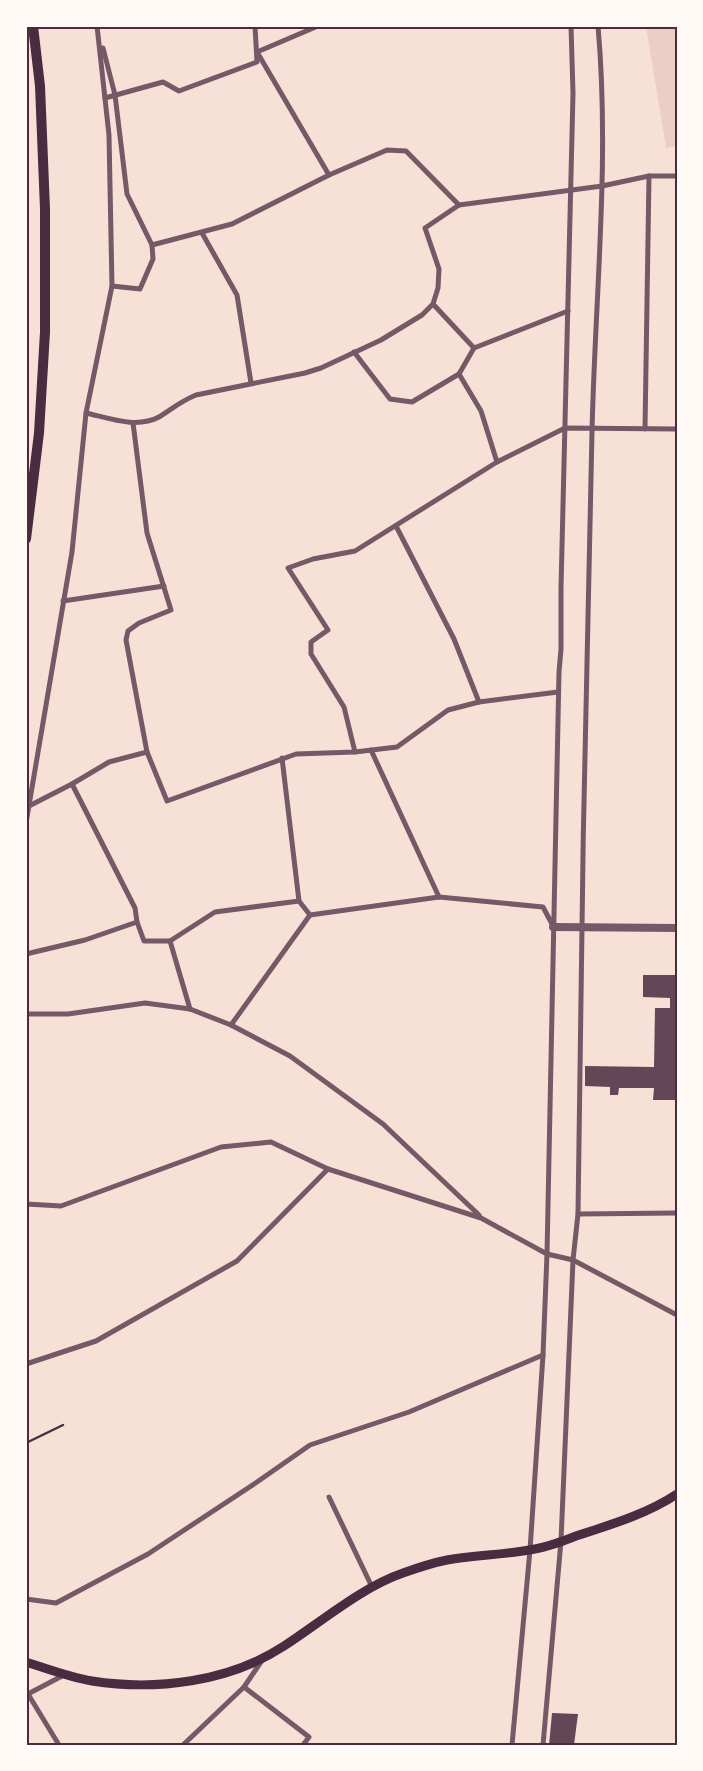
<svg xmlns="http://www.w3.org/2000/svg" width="703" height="1771" font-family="Arial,sans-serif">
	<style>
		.green { fill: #ebcfc5 }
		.building { fill: #644757 }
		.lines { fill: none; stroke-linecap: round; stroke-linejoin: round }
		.path { stroke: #4a2c40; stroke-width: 2.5 }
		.minor { stroke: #755966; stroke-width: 5 }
		.tertiary { stroke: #755966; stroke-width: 8 }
		.secondary { stroke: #4a2c40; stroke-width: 9 }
		.primary { stroke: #4a2c40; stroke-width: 10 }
		.neatline { fill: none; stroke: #4a2c40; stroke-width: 2 }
	</style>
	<rect width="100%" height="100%" fill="#f7e1d7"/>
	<!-- green -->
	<polygon class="green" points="646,26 677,26 677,146 666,148"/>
	<!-- building -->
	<g class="building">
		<polygon points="643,975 677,975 677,1100 653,1100 654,1088 619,1088 618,1095 610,1095 610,1087 585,1086 585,1066 654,1067 655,1008 670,1008 670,998 643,997"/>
		<polygon points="552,1713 578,1714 574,1745 549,1745"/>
	</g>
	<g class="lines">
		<!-- path -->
		<polyline class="path" points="26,1443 63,1425"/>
		<!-- minor -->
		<g class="minor">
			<polyline points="318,26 257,52 329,175"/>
			<polyline points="103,48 115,95 127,194 152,245 153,259 140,289 112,286"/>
			<polyline points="105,98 163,82 179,91 257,62 255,26"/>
			<polyline points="202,233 237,295 251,383"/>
			<polyline points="152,245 232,224 329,175 387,150 406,151 459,205"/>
			<polyline points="433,304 474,348"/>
			<polyline points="354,352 390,399 412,402 459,374"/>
			<path d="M86,413C109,418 136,429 159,417C172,409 181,401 196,395L305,373L321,368L381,340L422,315L433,304L438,288L439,269L425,228L459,205L602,186L649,176H677"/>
			<polyline points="133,423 147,533 171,610 139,623 128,631 126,640 147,752"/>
			<polyline points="645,429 649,176"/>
			<polyline points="497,462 481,411 459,374 474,348 568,311"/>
			<polyline points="396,526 454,639 479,702"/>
			<polyline points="63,601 164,586"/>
			<polyline points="371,750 439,897"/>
			<polyline points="355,752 344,707 311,654 311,642 328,630 288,568 313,559 355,551 497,462 565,428 677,429"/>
			<polyline points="282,758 299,901"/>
			<polyline points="72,784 109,762 147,752 167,801 296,754 355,752 397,747 448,710 479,702 558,692"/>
			<polyline points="29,806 72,784 135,908 137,922 144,941 170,941 215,912 299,901 310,915 439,897 543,907 552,924"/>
			<polyline points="26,823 72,552 86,413 112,286 109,135 97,26"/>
			<polyline points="170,941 190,1009"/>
			<polyline points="26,954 85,940 137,922"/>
			<polyline points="26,1014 68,1014 145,1003 190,1009 231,1025 290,1056 383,1124 479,1215"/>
			<polyline points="231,1025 310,915"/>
			<polyline points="26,1204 61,1206 221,1147 271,1142 328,1169"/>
			<polyline points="578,1214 677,1213"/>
			<polyline points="26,1364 96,1341 237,1261 328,1169 481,1218 547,1254 573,1260 677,1315"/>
			<polyline points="329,1497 372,1587"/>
			<polyline points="26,1599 56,1603 148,1554 257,1482 310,1445 409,1412 543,1355"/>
			<polyline points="244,1687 309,1737 303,1745"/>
			<polyline points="28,1694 59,1745"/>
			<polyline points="26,1695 64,1675"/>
			<polyline points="183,1745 244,1687 263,1659"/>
			<polyline points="512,1745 530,1550 543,1355 547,1254 559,672 561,649 561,588 573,93 571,26"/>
			<path d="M543,1745L561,1541L573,1260L578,1214C581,953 585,693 592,432C595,297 610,161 598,26"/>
		</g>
		<!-- tertiary -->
		<polyline class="tertiary" points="553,927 677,928"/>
		<!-- secondary -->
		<path class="secondary" d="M26,1662C48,1669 69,1677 92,1681C156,1691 229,1682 284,1646C321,1622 362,1587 403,1573C417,1568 432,1563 447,1560C474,1555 502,1555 529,1550C545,1548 561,1542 576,1536C610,1525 647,1514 677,1494"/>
		<!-- primary -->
		<polyline class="primary" points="26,539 39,433 45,332 45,209 40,86 33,26"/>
	</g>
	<!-- border -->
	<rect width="703" height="1771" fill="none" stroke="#fffaf5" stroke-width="55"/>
	<rect x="28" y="28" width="648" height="1716" class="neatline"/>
</svg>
